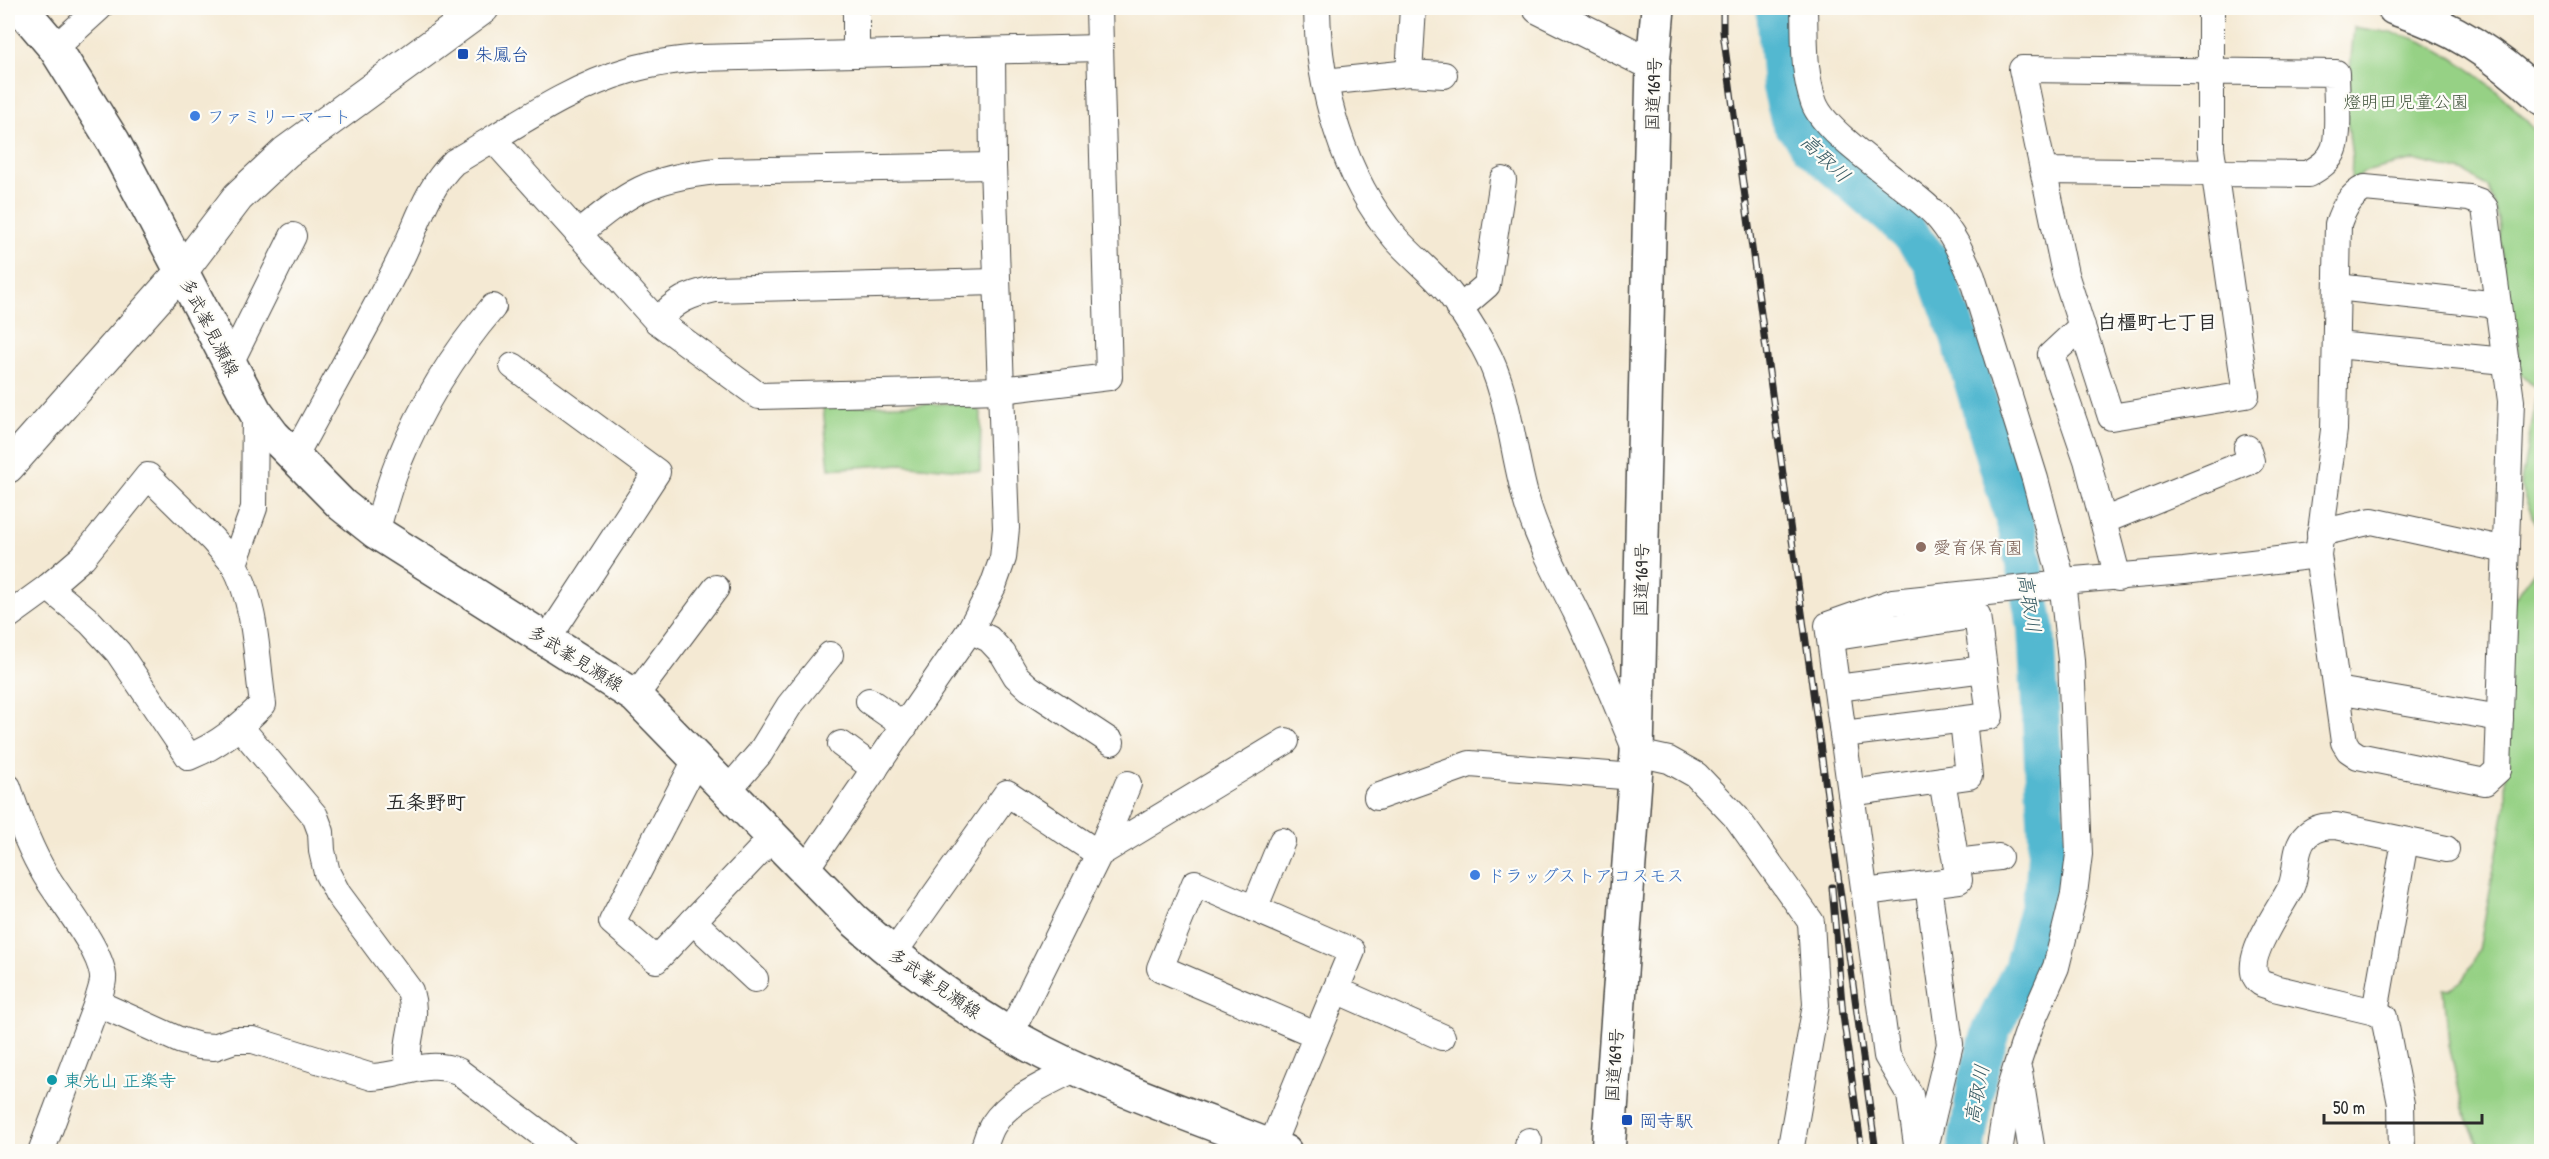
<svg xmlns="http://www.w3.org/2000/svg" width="2549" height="1159" font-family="'Patrick Hand','Klee One',sans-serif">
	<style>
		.green { fill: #96d185; stroke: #607e58; stroke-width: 1.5 }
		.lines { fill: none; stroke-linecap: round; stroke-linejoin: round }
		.river { stroke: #52b8d0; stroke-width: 38 }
		.minor-casing { stroke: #494844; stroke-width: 28 }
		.tertiary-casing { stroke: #494844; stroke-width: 34 }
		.secondary-casing { stroke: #494844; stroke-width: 36 }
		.trunk-casing { stroke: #494844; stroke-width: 36 }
		.minor { stroke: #fff; stroke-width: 26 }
		.tertiary { stroke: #fff; stroke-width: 32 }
		.secondary { stroke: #fff; stroke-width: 33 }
		.trunk { stroke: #fff; stroke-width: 33 }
		.rail-casing { stroke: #2b2b2b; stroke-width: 7 }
		.rail { stroke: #fdfcf7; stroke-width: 4.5; stroke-dasharray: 14; stroke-linecap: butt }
		.transit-dot { fill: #1a4fb4; stroke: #fdfcf7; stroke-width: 2 }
		.shop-dot { fill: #3f7fe0; stroke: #fdfcf7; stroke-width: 2 }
		.education-dot { fill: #8d6e63; stroke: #fdfcf7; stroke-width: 2 }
		.culture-dot { fill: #0f9aa8; stroke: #fdfcf7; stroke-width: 2 }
		.labels { text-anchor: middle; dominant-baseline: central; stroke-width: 4.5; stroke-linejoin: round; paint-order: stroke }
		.transit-label { font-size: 18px; fill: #164399; stroke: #fdfcf7; text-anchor: start }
		.street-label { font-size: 18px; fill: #2b2b2b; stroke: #fdfcf7 }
		.park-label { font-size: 18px; fill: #4b5d46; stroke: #fdfcf7 }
		.shop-label { font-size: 18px; fill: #366cbe; stroke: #fdfcf7; text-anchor: start }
		.education-label { font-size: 18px; fill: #785e54; stroke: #fdfcf7; text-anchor: start }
		.culture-label { font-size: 18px; fill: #0d838f; stroke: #fdfcf7; text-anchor: start }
		.water-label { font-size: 20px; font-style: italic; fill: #395c65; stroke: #fdfcf7 }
		.neighbourhood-label { font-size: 20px; font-weight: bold; fill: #2b2b2b; stroke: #fdfcf7 }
	</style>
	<rect width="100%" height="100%" fill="#fdfcf7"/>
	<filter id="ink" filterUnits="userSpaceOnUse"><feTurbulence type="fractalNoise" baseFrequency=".0167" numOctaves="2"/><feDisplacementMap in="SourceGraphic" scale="12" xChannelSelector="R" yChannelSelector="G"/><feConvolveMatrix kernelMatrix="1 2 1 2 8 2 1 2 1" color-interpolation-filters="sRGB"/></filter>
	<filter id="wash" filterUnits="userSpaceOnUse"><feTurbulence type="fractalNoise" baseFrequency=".008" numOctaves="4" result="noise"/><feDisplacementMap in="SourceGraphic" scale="24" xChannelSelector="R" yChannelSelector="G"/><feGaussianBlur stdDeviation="1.35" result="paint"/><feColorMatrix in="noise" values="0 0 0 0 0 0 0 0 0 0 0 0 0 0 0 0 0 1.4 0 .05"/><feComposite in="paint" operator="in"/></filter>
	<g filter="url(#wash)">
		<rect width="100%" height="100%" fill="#f4e9d3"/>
		<!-- green -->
		<g class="green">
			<path d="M2354,27C2375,31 2399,32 2418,40C2468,61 2506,97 2541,137V537L2520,486L2538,391L2518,371L2517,328L2506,305L2499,220L2488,188L2467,173L2414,160L2364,172L2351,181L2352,157L2346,111Z"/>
			<polygon points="964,403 981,412 980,472 901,464 829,469 823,407"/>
			<polygon points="2541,561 2541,1151 2481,1151 2463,1109 2449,1045 2444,989 2450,989 2464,979 2479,950 2506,804 2507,620 2515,598"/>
		</g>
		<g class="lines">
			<!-- river -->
			<polyline class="river" points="1775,8 1781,87 1789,119 1810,147 1908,232 1931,260 1959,336 2018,533 2036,628 2047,837 2044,887 2022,969 1991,1031 1977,1079 1966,1152"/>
		</g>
	</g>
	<g filter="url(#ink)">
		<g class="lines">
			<defs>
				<g id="minor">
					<polyline points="856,8 856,54"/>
					<path d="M1317,8C1318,87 1343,177 1396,239C1413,258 1434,274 1450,294C1462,310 1474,330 1484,347C1511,396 1512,456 1529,509C1541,545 1559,578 1576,612C1598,658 1617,706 1637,753L1669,760L1696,775L1737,818L1811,922L1816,1005L1790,1152"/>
					<path d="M1804,8C1805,39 1803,73 1814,103C1826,136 1907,185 1935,214C1952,232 1962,254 1972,277L2035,479L2062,581L2071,660L2079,854L2074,894L2056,967L2030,1026L2018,1062L2009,1091L1999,1152"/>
					<polyline points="55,48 99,8"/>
					<polyline points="1409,73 1413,8"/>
					<polyline points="1325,82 1409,73 1444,75"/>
					<polyline points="493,139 657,321 759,396 1002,390 1109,377 1099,8"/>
					<path d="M2044,171L2308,174C2319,168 2330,161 2334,149C2340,135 2336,90 2336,73L2022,69L2065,274L2111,417L2246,395L2211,148V8"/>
					<path d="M2365,188L2469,198L2480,202L2485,208L2511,401L2498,770L2485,782L2358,756L2349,750L2344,742L2318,555L2334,430L2338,224C2343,209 2350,195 2365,188Z"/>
					<path d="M578,234C629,192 649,178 717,171L993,166"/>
					<polyline points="2337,287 2498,305"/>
					<polyline points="1459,309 1487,285 1503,180"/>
					<path d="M657,321C677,300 687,295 715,289L997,282"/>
					<polyline points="2082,326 2051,355 2087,460 2118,578"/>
					<polyline points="2336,345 2506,361"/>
					<polyline points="229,365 293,236"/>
					<polyline points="513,366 657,472 547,640"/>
					<path d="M294,457C329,392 366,328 399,262C417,227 425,190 454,162C511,129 567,88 630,70C653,63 676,60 699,58L1100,48"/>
					<polyline points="2103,521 2251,461 2247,448"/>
					<path d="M376,532C383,509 389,484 399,461C422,404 453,354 493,307"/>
					<polyline points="2320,533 2372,521 2506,550"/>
					<path d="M48,587L90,622L118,652L189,757C219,745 241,726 263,704C256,657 257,607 234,564"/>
					<polyline points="8,616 48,587 83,557 148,476 212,539 234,564 254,508 255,411"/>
					<polyline points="970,630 989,639 1003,654 1016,676 1029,688 1111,742"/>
					<polyline points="1830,638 1977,615 1990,716 1843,734"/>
					<polyline points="1837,688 1984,669"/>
					<polyline points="2337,690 2500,718"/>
					<polyline points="635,696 716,588"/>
					<polyline points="869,701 905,726"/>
					<path d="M240,727L315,816L321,832L322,851L327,873L338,894L410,991C420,1024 402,1039 410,1070"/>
					<polyline points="841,744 875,769"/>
					<polyline points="697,758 612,922 656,960 773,837"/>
					<path d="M8,787C18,818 29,848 46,876C61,901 100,948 103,976C104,984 99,995 97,1003L41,1152"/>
					<polyline points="728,790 760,753 789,706 830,655"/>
					<polyline points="1851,793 1969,776 1963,720"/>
					<polyline points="1377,797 1470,764 1635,777"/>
					<polyline points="1956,862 1999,857"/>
					<polyline points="805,870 970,630 993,586 1003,558 1006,528 993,166 992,53"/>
					<polyline points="1865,892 1959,880 1942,780"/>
					<polyline points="1254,909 1282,841"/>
					<polyline points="693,921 755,979"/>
					<polyline points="893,954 1007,793 1099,854 1128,784"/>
					<polyline points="1336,990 1442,1037"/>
					<path d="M97,1003L179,1040L199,1046L214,1047L234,1040H253L372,1077C404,1076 426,1059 458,1071L565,1152"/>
					<polyline points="2375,1012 2405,841"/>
					<polyline points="1010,1034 1099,854 1286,741"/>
					<polyline points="2019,1072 2032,1152"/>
					<path d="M982,1152C986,1143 988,1133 993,1125C1011,1097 1048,1083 1076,1068"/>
					<path d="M1269,1152C1296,1084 1324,1018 1352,951L1195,883L1160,968L1317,1035"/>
					<polyline points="1527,1152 1529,1141"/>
					<polyline points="1918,1152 1910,1095 1887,1056 1828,625 1893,602 2054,585 2062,581 2184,571 2318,555"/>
					<polyline points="1924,1152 1950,1044 1928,885"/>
					<path d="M2402,1152L2401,1104L2384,1017L2375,1012L2274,988C2270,986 2264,985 2261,983C2236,965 2283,906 2291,887C2298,871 2293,848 2307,835C2315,827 2325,826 2336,826L2446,849"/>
				</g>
				<g id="tertiary">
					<polyline points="1539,8 1653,65"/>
					<polyline points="8,467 181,272 238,197 286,152 483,8"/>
				</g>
				<g id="secondary">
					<path d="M21,8L55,48L113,141L255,411L273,435L342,505L376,532L635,696L854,920C912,972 975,1017 1044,1053C1121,1092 1205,1120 1285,1152"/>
					<path d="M2394,8C2454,27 2496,55 2542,98"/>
				</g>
				<polyline id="trunk" points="1608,1152 1637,753 1653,65 1658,8"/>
			</defs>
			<!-- minor casing -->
			<use href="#minor" class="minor-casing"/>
			<!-- tertiary casing -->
			<use href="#tertiary" class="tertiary-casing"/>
			<!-- secondary casing -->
			<use href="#secondary" class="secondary-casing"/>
			<!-- trunk casing -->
			<use href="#trunk" class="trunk-casing"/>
			<!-- minor -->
			<use href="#minor" class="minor"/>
			<!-- tertiary -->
			<use href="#tertiary" class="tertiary"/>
			<!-- secondary -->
			<use href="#secondary" class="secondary"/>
			<!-- trunk -->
			<use href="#trunk" class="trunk"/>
			<defs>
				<g id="rail">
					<polyline points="1723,8 1723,32 1742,175 1876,1152"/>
					<polyline points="1832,887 1843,1015 1862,1152"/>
				</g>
			</defs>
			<!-- rail casing -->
			<use href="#rail" class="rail-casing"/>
			<!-- rail -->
			<use href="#rail" class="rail"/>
		</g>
	</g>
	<!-- markers -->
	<g class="transit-dot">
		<rect x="457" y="48" width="12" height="12" rx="3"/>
		<rect x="1621" y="1114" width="12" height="12" rx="3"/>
	</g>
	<g class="shop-dot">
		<circle cx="195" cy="116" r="6"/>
		<circle cx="1475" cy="875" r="6"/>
	</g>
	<circle class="education-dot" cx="1921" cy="547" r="6"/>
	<circle class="culture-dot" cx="52" cy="1080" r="6"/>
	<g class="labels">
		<!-- transit labels -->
		<g class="transit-label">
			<text x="475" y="54">朱鳳台</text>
			<text x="1639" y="1120">岡寺駅</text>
		</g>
		<!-- street labels -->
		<g class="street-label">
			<text transform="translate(1653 94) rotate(-88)">国道169号</text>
			<text transform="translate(210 327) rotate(63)">多武峯見瀬線</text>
			<text transform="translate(1641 580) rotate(-89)">国道169号</text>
			<text transform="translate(576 658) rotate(32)">多武峯見瀬線</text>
			<text transform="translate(935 983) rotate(35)">多武峯見瀬線</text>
			<text transform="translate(1614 1065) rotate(-86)">国道169号</text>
		</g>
		<!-- park labels -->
		<g class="park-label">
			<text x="2406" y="101">燈明田児童公園</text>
		</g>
		<!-- shop labels -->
		<g class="shop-label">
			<text x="207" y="116">ファミリーマート</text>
			<text x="1487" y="875">ドラッグストアコスモス</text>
		</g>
		<!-- education labels -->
		<g class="education-label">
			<text x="1933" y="547">愛育保育園</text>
		</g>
		<!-- culture labels -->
		<g class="culture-label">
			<text x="64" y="1080">東光山 正楽寺</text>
		</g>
		<!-- water labels -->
		<g class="water-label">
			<text transform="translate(1826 158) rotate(44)">高取川</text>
			<text transform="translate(2030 603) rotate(81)">高取川</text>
			<text transform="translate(1976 1094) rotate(-79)">高取川</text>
		</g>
		<!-- neighbourhood labels -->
		<g class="neighbourhood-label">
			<text x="2157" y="321">白橿町七丁目</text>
			<text x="426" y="801">五条野町</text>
		</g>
	</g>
	<!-- margin -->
	<rect width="2549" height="1159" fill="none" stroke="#fdfcf7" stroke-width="30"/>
	<!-- scale -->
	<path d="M2324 1114v9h158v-9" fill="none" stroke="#2b2b2b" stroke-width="3"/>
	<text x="2333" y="1114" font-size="18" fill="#2b2b2b" stroke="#fdfcf7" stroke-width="4.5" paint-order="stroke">50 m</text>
</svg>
